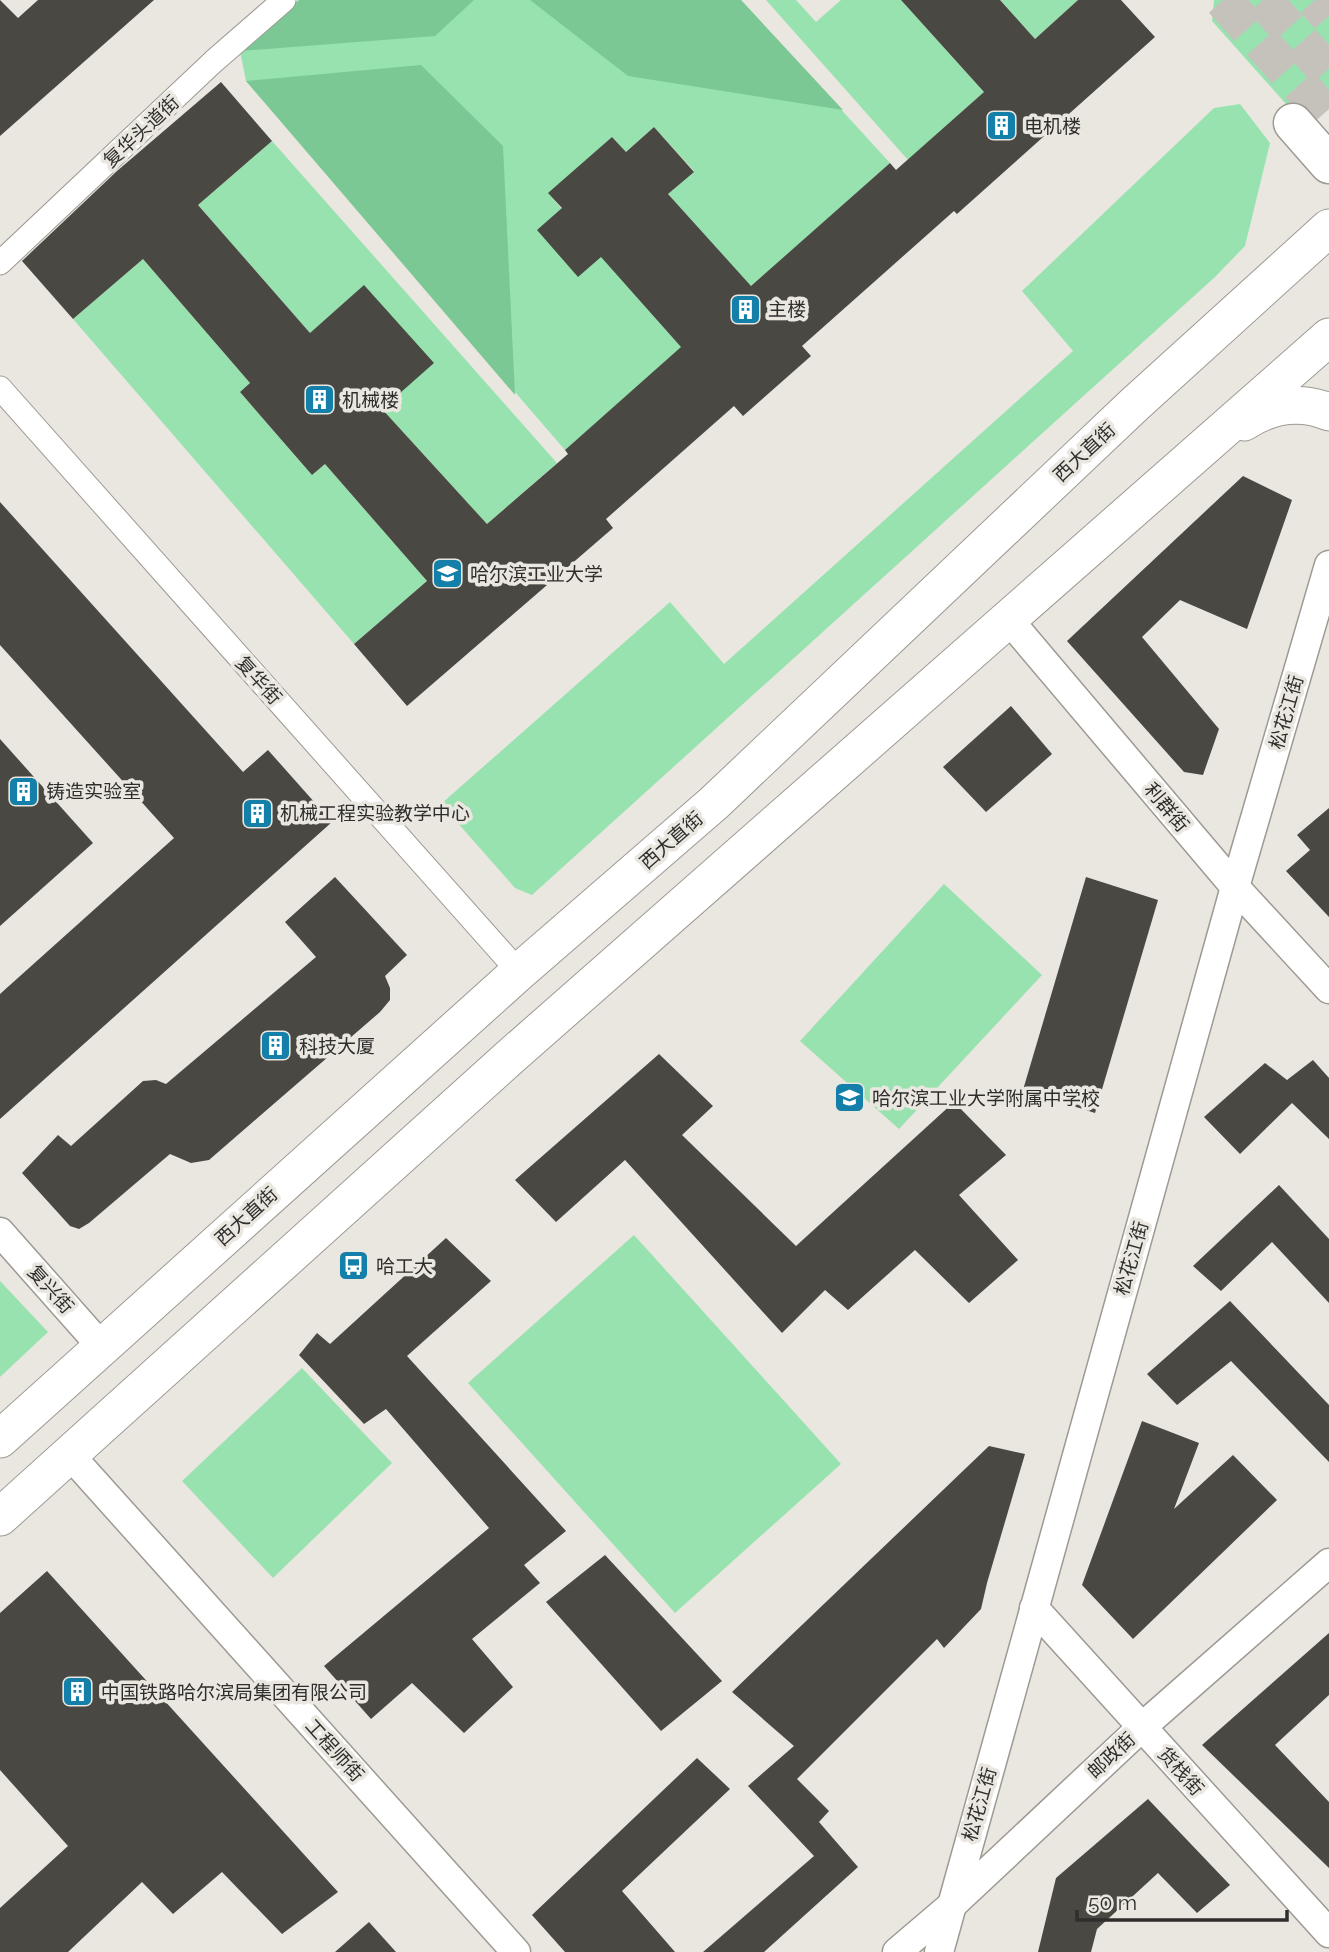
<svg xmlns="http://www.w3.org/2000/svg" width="1329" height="1952" font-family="Raleway,'Noto Sans SC',sans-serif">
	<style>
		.green { fill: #98e2b0 }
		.forest { fill: #7cc895 }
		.building { fill: #4a4842 }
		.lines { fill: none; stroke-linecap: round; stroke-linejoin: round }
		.trunk-tunnel { stroke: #c5c2bc; stroke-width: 38; stroke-dasharray: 38 19; stroke-linecap: butt }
		.minor-casing { stroke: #9d9993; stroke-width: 25 }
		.tertiary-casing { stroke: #9d9993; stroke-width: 31 }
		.primary-casing { stroke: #9d9993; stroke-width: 39 }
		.trunk-casing { stroke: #9d9993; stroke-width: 41 }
		.minor { stroke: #fff; stroke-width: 23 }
		.tertiary { stroke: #fff; stroke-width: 28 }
		.primary { stroke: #fff; stroke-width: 37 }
		.trunk { stroke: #fff; stroke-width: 38 }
		.labels { text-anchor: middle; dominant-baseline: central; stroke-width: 7; stroke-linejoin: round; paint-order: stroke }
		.poi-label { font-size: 19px; fill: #2f2e2c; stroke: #eae7e0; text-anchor: start }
		.street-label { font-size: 19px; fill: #2f2e2c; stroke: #eae7e0 }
	</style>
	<rect width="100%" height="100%" fill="#eae7e0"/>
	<!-- green -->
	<g class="green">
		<polygon points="299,0 741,0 890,163 739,297 735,269 668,194 694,171 654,127 626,152 612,137 549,194 668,332 694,337 565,450 246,81 240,51"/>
		<polygon points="766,0 796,0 816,22 841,0 901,0 984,92 908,160"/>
		<polygon points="1000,0 1078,0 1035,39"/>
		<polygon points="1214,0 1329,0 1329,89 1304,112 1294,113 1212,21"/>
		<polygon points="1240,104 1270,143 1245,246 1215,277 532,895 515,888 441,804 670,602 724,664 1073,351 1022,291 1214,108"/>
		<polygon points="272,141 557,463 487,524 382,409 364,286 310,333 198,205"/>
		<polygon points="143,259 250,383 240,392 312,475 325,464 427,581 354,644 73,319"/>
		<polygon points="944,884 1042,975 899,1129 800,1041"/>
		<polygon points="634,1235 841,1464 675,1613 468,1383"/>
		<polygon points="0,1281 48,1332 0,1377"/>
		<polygon points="302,1368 392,1463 273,1578 182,1481"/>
	</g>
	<!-- forest -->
	<g class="forest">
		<polygon points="299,0 474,0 435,36 240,51"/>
		<polygon points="530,0 741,0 843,110 628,76"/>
		<polygon points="421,65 503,146 515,395 246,81"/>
	</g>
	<!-- building -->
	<g class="building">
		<polygon points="0,0 18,18 38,0 154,0 0,136"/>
		<polygon points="901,0 1000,0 1035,39 1078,0 1121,0 1155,37 957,214 954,211 802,346 811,356 743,416 734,406 606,519 613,528 407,706 354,644 427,581 325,464 312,475 240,392 250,383 143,259 73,319 22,261 117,171 221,82 272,141 198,205 310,333 364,285 434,363 382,409 487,524 568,454 565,450 681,347 601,257 578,277 537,230 562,208 548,193 612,137 626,152 654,127 694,172 668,194 751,286 890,163 896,170 984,92"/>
		<polygon points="1243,476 1292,500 1247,629 1180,600 1142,637 1219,729 1203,775 1184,772 1067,641"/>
		<polygon points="0,502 243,772 268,750 332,822 0,1119 0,994 174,838 0,645"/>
		<polygon points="1011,706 1052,754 986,812 943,767"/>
		<polygon points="0,739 93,843 0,926"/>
		<polygon points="1329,808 1329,917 1286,871 1310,850 1297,835"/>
		<polygon points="335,877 407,955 385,976 390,988 390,1000 380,1012 209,1160 191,1163 170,1154 89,1223 79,1229 70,1226 22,1173 58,1135 71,1146 143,1081 156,1080 166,1084 316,957 285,922"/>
		<polygon points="1086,877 1158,900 1095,1113 1023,1090"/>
		<polygon points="659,1054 713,1106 682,1135 796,1246 954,1102 1006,1155 959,1195 1018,1260 969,1303 915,1250 848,1310 825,1290 782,1333 625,1160 556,1222 515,1180"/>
		<polygon points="1313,1060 1329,1078 1329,1139 1292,1103 1240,1154 1204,1117 1265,1063 1287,1080"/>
		<polygon points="1279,1185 1329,1239 1329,1303 1272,1242 1221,1291 1193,1266"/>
		<polygon points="446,1238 491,1281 407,1356 566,1531 524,1565 540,1583 472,1639 513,1687 464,1733 412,1683 371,1719 324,1666 489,1528 386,1409 364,1424 299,1355 317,1333 330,1344"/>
		<polygon points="1230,1301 1329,1405 1329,1462 1231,1361 1177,1405 1147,1374"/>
		<polygon points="1142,1421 1199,1443 1174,1509 1233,1455 1277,1500 1133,1639 1082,1585"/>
		<polygon points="989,1446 1025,1454 987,1583 981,1609 944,1648 937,1639 797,1779 829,1811 819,1822 858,1867 764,1952 703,1952 814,1856 748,1786 794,1746 732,1692"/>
		<polygon points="605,1555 722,1681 661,1731 546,1602"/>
		<polygon points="47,1571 338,1892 282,1934 222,1872 173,1914 142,1882 68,1952 0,1952 0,1908 68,1846 0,1770 0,1613"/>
		<polygon points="1329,1633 1329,1695 1275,1745 1329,1802 1329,1868 1202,1745"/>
		<polygon points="697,1758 730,1789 622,1891 675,1952 565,1952 532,1915"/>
		<polygon points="1148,1799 1230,1885 1197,1913 1158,1873 1097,1929 1091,1952 1038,1952 1056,1878"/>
		<polygon points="369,1922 396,1952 335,1952"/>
	</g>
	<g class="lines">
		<!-- trunk-tunnel -->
		<g class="trunk-tunnel">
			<polyline points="1223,0 1329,118"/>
			<polyline points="1263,0 1329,73"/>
			<polyline points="1315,0 1329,16"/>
		</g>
		<defs>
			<g id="minor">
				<polyline points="0,263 214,61 284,0"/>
				<polyline points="0,388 519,972"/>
			</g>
			<g id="tertiary">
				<polyline points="1009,620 1235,887 1329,989"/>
				<polyline points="0,1232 101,1346"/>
				<polyline points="70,1455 516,1952"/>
				<polyline points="1034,1608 1329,1933"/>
				<polyline points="897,1952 951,1906 1142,1727 1329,1563"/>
				<polyline points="939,1952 1235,887 1329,565"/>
			</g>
			<g id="primary">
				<path d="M1244,422C1270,405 1300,400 1329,412"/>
				<polyline points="0,1439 519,972 714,803 1135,404 1329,228"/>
				<polyline points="0,1517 510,1057 1329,337"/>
			</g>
			<polyline id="trunk" points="1293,123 1329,164"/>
		</defs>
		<!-- minor casing -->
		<use href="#minor" class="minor-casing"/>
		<!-- tertiary casing -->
		<use href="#tertiary" class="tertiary-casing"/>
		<!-- primary casing -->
		<use href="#primary" class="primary-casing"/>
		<!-- trunk casing -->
		<use href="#trunk" class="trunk-casing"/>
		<!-- minor -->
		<use href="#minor" class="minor"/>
		<!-- tertiary -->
		<use href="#tertiary" class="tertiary"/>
		<!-- primary -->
		<use href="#primary" class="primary"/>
		<!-- trunk -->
		<use href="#trunk" class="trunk"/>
	</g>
	<!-- icons -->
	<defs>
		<symbol id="building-square" viewBox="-11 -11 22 22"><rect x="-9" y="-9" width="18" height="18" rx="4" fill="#147fa8" stroke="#eae7e0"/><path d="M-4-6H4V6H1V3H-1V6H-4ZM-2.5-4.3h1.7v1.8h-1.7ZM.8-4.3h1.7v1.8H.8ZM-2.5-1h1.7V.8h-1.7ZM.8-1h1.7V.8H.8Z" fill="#fff"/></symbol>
		<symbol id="university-square" viewBox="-11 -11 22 22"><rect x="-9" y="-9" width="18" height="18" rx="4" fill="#147fa8" stroke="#eae7e0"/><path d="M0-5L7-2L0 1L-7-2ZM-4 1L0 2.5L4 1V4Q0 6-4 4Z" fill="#fff"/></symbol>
		<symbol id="school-square" viewBox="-11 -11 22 22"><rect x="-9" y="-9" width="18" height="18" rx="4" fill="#147fa8" stroke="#eae7e0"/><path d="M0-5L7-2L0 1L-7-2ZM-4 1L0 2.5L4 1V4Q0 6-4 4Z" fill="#fff"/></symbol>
		<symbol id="bus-square" viewBox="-11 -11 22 22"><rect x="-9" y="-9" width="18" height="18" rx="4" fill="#147fa8" stroke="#eae7e0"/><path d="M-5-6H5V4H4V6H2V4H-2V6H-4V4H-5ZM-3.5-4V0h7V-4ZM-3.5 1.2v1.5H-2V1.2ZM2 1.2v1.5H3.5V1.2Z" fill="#fff"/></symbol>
	</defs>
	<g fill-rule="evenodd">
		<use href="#building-square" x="984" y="108" width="35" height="35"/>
		<use href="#building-square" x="728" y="292" width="35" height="35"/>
		<use href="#building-square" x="302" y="382" width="35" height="35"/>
		<use href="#university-square" x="430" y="556" width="35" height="35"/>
		<use href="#building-square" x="6" y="774" width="35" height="35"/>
		<use href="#building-square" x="240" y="796" width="35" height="35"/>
		<use href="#building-square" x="258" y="1028" width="35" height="35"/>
		<use href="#school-square" x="832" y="1080" width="35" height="35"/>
		<use href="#bus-square" x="336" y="1248" width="35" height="35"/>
		<use href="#building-square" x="60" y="1674" width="35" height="35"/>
	</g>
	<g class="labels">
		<!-- poi labels -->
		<g class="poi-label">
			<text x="1024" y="126">电机楼</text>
			<text x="768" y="309">主楼</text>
			<text x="342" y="400">机械楼</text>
			<text x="470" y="574">哈尔滨工业大学</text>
			<text x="46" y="791">铸造实验室</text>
			<text x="280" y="813">机械工程实验教学中心</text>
			<text x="299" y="1046">科技大厦</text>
			<text x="872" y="1098">哈尔滨工业大学附属中学校</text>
			<text x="376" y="1266">哈工大</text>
			<text x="101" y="1692">中国铁路哈尔滨局集团有限公司</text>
		</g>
		<!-- street labels -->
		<g class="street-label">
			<text transform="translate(141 131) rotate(-43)">复华头道街</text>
			<text transform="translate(1084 452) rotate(-43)">西大直街</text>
			<text transform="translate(259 680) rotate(48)">复华街</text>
			<text transform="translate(1286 712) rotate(-74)">松花江街</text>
			<text transform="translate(1167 807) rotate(50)">利群街</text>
			<text transform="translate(671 840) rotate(-41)">西大直街</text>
			<text transform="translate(246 1216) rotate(-42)">西大直街</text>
			<text transform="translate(1131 1258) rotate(-74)">松花江街</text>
			<text transform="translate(51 1289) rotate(48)">复兴街</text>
			<text transform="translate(335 1750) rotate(48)">工程师街</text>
			<text transform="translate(1111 1755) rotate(-43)">邮政街</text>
			<text transform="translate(1181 1771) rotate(48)">货栈街</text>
			<text transform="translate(979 1804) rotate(-74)">松花江街</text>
		</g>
	</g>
	<!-- scale -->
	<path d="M1077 1910v10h210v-10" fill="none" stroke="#2f2e2c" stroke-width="3.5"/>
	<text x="1088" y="1910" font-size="21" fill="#2f2e2c" stroke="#eae7e0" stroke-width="5" paint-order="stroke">50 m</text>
</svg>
